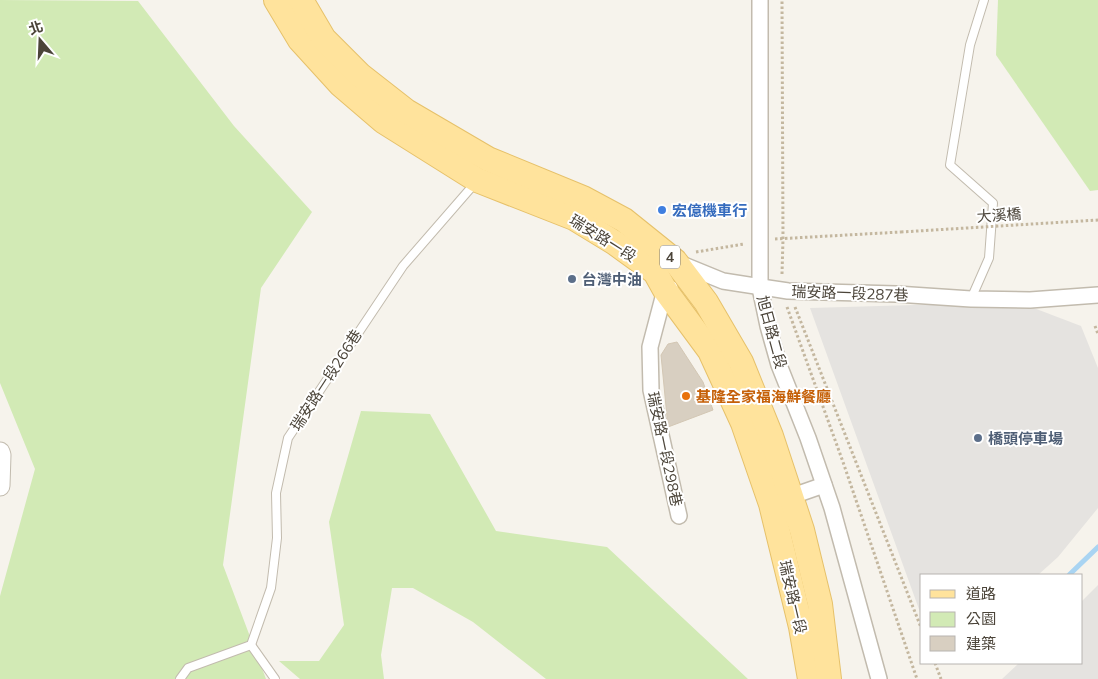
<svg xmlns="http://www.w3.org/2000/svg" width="1098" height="679" font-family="Mulish,'Noto Sans TC',sans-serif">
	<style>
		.green { fill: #d2eab5 }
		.parking { fill: #e5e3e0 }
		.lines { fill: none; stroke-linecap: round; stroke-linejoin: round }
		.stream { stroke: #a9d4f2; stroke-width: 5 }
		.building { fill: #d8cfc1; stroke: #d3c7b4 }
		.service-casing { stroke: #c2bbae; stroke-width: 10 }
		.minor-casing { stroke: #c2bbae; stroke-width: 18 }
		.tertiary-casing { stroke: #c2bbae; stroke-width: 21 }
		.primary-casing { stroke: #e6c16a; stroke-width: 26 }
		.path { stroke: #c4b79f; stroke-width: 3; stroke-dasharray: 2.5 2.5; stroke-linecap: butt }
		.service { stroke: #fff; stroke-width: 8 }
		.minor { stroke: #fff; stroke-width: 15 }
		.tertiary { stroke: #fff; stroke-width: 19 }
		.primary { stroke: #ffe39c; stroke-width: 24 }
		.path-bridge { stroke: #c4b79f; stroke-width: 3; stroke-dasharray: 2.5 2.5; stroke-linecap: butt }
		.shop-dot { fill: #3f7fe0; stroke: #fff; stroke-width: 2 }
		.service-dot { fill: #5c6f8a; stroke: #fff; stroke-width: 2 }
		.food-dot { fill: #e8710a; stroke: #fff; stroke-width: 2 }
		.labels { text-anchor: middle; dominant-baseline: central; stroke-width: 4; stroke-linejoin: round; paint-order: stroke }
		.shield { fill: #fff; stroke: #817c74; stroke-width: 1 }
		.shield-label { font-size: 14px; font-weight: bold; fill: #4b4439 }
		.shop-label { font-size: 15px; font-weight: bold; fill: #366cbe; stroke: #fff; text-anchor: start }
		.street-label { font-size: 15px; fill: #4b4439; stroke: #fff }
		.service-label { font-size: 15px; font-weight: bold; fill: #4e5e75; stroke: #fff; text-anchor: start }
		.food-label { font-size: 15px; font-weight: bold; fill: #c56008; stroke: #fff; text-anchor: start }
	</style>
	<rect width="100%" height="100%" fill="#f6f3ec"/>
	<!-- green -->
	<g class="green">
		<polygon points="0,0 138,1 234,126 312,212 261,288 223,565 266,679 0,679 0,596 35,469 0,383"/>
		<polygon points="998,0 1098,0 1098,190 1090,191 996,55"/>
		<polygon points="361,411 430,414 496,531 607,547 748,679 546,679 473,622 413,588 392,588 381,655 384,679 300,679 279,661 319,661 344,625 329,522"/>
	</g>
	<!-- parking -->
	<g class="parking">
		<polygon points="1018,302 1081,326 1098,368 1098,508 1058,557 1038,575 922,575 922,612 920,612 810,308"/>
		<polygon points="1098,585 1098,679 1002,679 1019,663 1082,663 1082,601"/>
	</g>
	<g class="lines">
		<!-- stream -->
		<polyline class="stream" points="1069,575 1098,547"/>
	</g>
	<!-- building -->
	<polygon class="building" points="677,342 703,382 713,410 668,427 661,355 668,344"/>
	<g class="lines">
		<defs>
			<g id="service">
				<polyline points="971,299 989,258 993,203 950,165 970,45 984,0"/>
				<polyline points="251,645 275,679"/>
				<polyline points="180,679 188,668 251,645 271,588 277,538 276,493 288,438 403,266 476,182"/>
			</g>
			<g id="minor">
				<polyline points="760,0 760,288 768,326 779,365 808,438 832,508 879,679"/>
				<polyline points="679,263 723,281 788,291 896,294 971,299 1030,300 1098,295"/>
				<polyline points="670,288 665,290 650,347 651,390 679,516"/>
				<polyline points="784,499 824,485"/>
			</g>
			<polyline id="tertiary" points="0,452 1,455 0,486"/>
			<g id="primary">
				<polyline points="276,0 300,40 341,85 383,121 477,180 574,218 615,243 655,272 665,290 710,351 743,423 771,504 801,627 810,679"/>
				<polyline points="301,0 324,39 360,75 406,111 488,159 583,198 624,220 675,261 706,302 741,362 771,436 802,530 820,604 829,679"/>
			</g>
		</defs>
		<!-- service casing -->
		<use href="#service" class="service-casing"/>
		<!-- minor casing -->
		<use href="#minor" class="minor-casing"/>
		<!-- tertiary casing -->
		<use href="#tertiary" class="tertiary-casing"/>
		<!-- primary casing -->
		<use href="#primary" class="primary-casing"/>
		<!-- path -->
		<g class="path">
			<polyline points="775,239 901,232"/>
			<polyline points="696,252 744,244"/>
			<polyline points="782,274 783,239 782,0"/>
			<polyline points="787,307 843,462 917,679"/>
			<polyline points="795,307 922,630"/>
			<polyline points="1095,326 1098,334"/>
			<polyline points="935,663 941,679"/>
		</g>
		<!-- service -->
		<use href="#service" class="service"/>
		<!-- minor -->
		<use href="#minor" class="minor"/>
		<!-- tertiary -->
		<use href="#tertiary" class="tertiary"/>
		<!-- primary -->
		<use href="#primary" class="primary"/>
		<!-- path-bridge -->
		<polyline class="path-bridge" points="901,232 1098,220"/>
	</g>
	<!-- markers -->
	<circle class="shop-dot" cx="662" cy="210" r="5"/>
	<g class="service-dot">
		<circle cx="572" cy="279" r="5"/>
		<circle cx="978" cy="438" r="5"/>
	</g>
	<circle class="food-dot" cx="686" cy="396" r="5"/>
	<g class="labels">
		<!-- shield labels -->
		<rect class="shield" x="660" y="245.5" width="20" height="23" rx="4"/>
		<g class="shield-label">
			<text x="670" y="257">4</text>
		</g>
		<!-- shop labels -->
		<g class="shop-label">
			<text x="672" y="210">宏億機車行</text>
		</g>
		<!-- street labels -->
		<g class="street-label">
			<text transform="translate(999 215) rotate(-4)">大溪橋</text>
			<text transform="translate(603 238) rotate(32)">瑞安路一段</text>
			<text transform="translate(850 293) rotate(2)">瑞安路一段287巷</text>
			<text transform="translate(772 332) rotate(75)">旭日路二段</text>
			<text transform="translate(326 380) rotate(-57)">瑞安路一段266巷</text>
			<text transform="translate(665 449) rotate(78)">瑞安路一段298巷</text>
			<text transform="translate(793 597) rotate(77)">瑞安路一段</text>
		</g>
		<!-- service labels -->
		<g class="service-label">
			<text x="582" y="279">台灣中油</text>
			<text x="988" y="438">橋頭停車場</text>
		</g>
		<!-- food labels -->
		<g class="food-label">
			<text x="696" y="396">基隆全家福海鮮餐廳</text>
		</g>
	</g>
	<!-- legend -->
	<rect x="920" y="574" width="162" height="90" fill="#ffffff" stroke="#b7b4b0"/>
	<rect x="930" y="590" width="25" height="8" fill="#ffe39c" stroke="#b7b4b0"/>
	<text x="966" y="599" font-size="15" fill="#4b4439">道路</text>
	<rect x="930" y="612" width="25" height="15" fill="#d2eab5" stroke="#b7b4b0"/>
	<text x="966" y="624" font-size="15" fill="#4b4439">公園</text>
	<rect x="930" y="636" width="25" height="15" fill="#d8cfc1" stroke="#b7b4b0"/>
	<text x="966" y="649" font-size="15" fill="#4b4439">建築</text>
	<!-- north arrow -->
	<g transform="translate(40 40) rotate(341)" stroke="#ffffff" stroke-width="4" paint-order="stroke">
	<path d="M0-4L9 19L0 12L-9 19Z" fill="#4b4439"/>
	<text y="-8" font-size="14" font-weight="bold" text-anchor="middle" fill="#4b4439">北</text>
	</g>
</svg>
